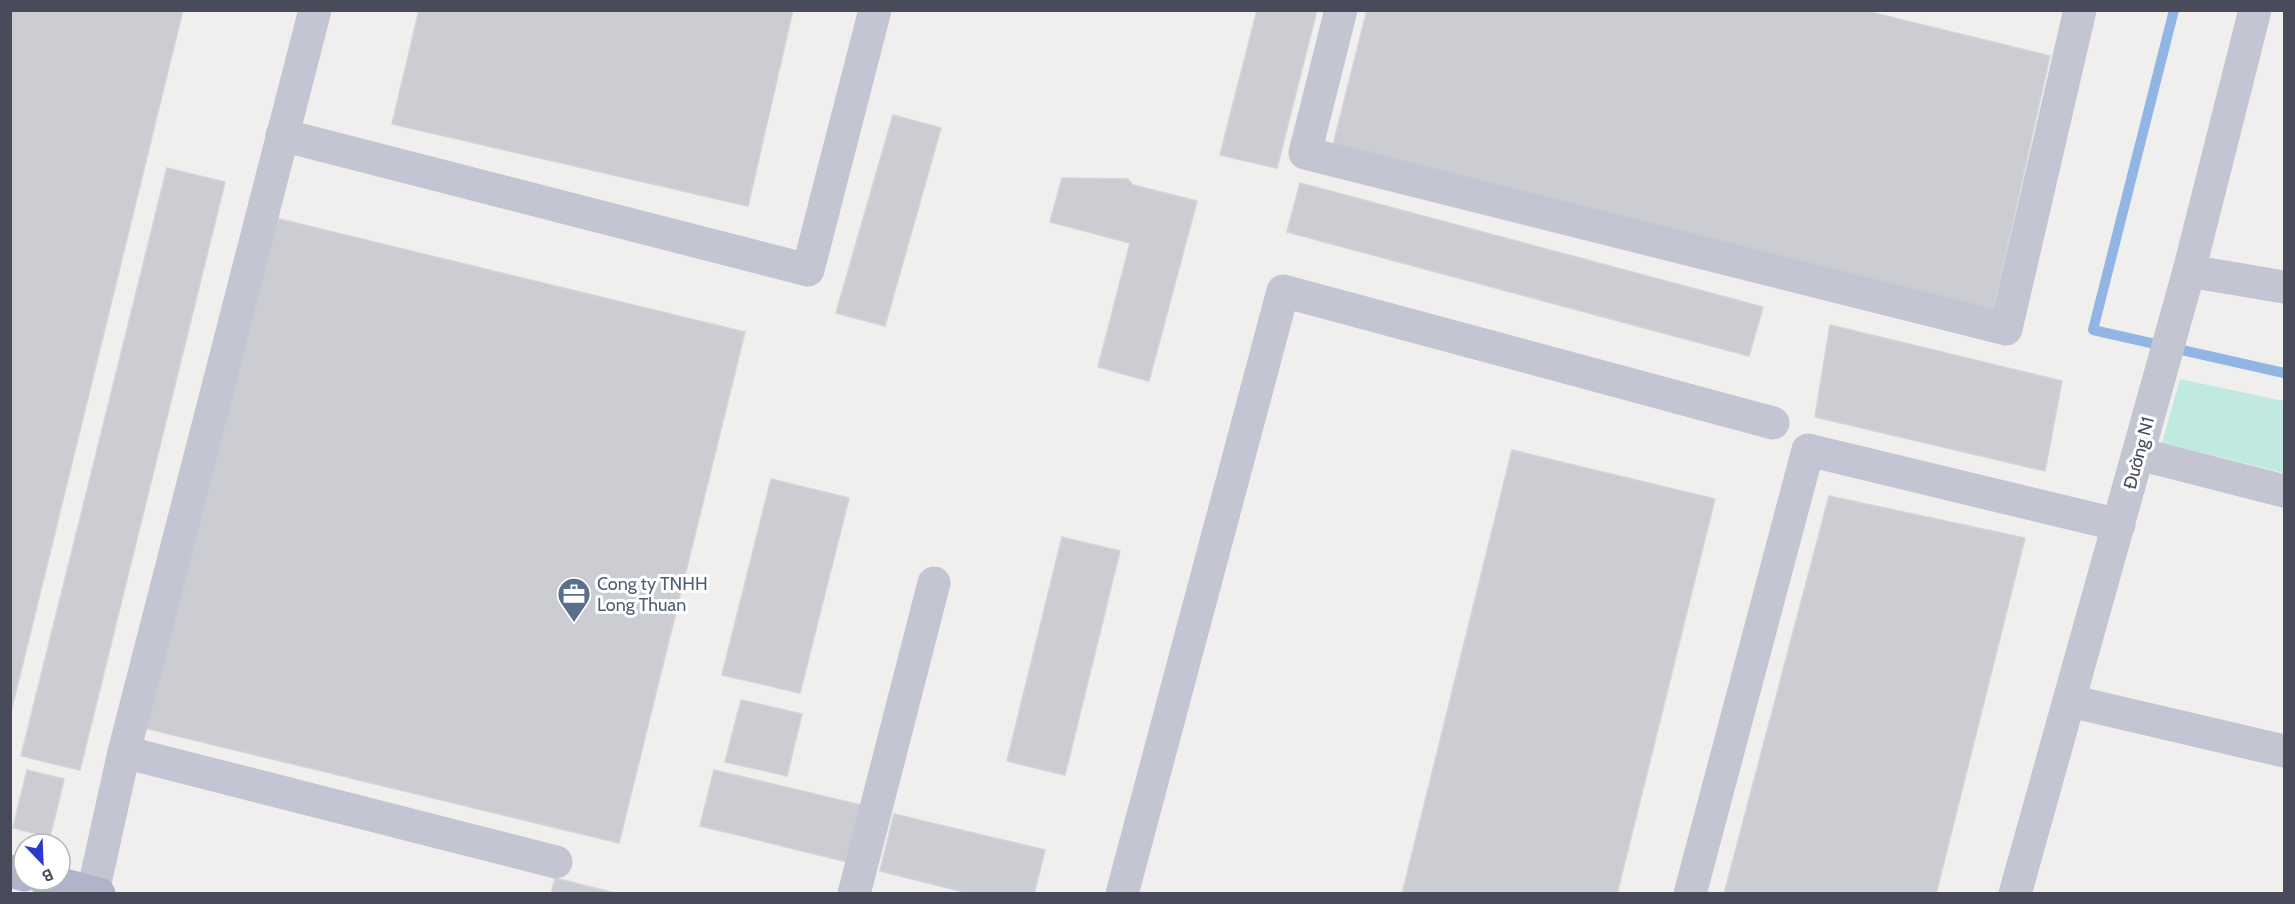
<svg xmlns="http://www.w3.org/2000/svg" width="2295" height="904" font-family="Cabin,sans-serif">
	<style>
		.green { fill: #c0eadf }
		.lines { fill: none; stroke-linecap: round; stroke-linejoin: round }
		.stream { stroke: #92b6e3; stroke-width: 10 }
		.building { fill: #ccccd3; stroke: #d3d3d9; stroke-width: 1.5 }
		.minor { stroke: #c3c5d2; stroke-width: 33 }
		.major { stroke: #b0b4ca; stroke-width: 33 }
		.labels { text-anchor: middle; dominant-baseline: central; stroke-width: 6; stroke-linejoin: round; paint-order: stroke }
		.street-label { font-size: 18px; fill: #484b5a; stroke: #fff }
		.service-label { font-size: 18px; fill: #4e5e75; stroke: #fff; text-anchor: start }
	</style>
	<rect width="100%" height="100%" fill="#f0efee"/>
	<!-- green -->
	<polygon class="green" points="2180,379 2284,401 2284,473 2162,443"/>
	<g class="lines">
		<!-- stream -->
		<polyline class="stream" points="2174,10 2093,330 2284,373"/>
	</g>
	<!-- building -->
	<g class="building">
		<polygon points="10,10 183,10 11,712 10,712"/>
		<polygon points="419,10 793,10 748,206 392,124"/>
		<polygon points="1257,10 1317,10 1277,168 1220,155"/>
		<polygon points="1367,10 1862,10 2050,56 1992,316 1332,149"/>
		<polygon points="893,115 941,128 885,326 836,313"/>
		<polygon points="167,168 225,182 80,770 21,756"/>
		<polygon points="1062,178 1128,179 1133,185 1197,201 1149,381 1098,367 1130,243 1050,222"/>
		<polygon points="1300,183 1763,307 1749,356 1287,232"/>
		<polygon points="271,217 745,332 619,843 144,728"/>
		<polygon points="1830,325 2062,381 2045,471 1815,417"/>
		<polygon points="1512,450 1715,499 1617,894 1402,894"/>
		<polygon points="771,479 849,498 800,693 722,675"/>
		<polygon points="1829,496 2025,538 1936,894 1724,894"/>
		<polygon points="1062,537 1120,551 1065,775 1007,761"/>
		<polygon points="741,700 802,714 787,776 725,762"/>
		<polygon points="27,770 64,779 50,837 13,828"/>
		<polygon points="714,770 874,808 860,865 700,826"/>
		<polygon points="894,814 1045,850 1034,894 972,894 880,871"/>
		<polygon points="555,878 619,894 551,894"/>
	</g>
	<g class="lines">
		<!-- minor -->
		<g class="minor">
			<polyline points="1341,10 1305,153 2006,329 2080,10"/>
			<polyline points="282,135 808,270 875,10"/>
			<polyline points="2189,271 2284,287"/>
			<polyline points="2139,454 2284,491"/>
			<polyline points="2070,701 2284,751"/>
			<polyline points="124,752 556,862"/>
			<polyline points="93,892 124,752 315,10"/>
			<polyline points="854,894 934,583"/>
			<polyline points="1122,894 1283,291 1773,423"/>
			<polyline points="1690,894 1808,450 2119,525"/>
			<polyline points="2015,894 2189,271 2255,10"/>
		</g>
		<!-- major -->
		<g class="major">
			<polyline points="10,871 24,875"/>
			<polyline points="45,880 99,894"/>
		</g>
	</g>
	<!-- icons -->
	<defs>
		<symbol id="office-pin" viewBox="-11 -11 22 30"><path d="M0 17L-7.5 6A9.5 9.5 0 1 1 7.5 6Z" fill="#5c6f8a" stroke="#fff"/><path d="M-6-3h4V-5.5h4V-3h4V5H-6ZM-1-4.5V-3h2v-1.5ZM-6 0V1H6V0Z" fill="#fff"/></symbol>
	</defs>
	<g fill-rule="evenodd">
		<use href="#office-pin" x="555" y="575" width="38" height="52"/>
	</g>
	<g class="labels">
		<!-- street labels -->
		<g class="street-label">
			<text transform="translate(2139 453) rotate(-75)">Đường N1</text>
		</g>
		<!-- service labels -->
		<g class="service-label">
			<text x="597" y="584">Cong ty TNHH<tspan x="597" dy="21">Long Thuan</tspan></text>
		</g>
	</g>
	<!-- border -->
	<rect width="2295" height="904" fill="none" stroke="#484b5a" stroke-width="24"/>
	<!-- north arrow -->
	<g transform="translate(42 862) rotate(157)"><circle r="28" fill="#ffffff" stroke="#b6b7bd" stroke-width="1.5"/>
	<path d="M0-4.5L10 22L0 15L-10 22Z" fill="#2a39ce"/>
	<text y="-9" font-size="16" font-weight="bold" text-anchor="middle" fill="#484b5a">B</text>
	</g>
</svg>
